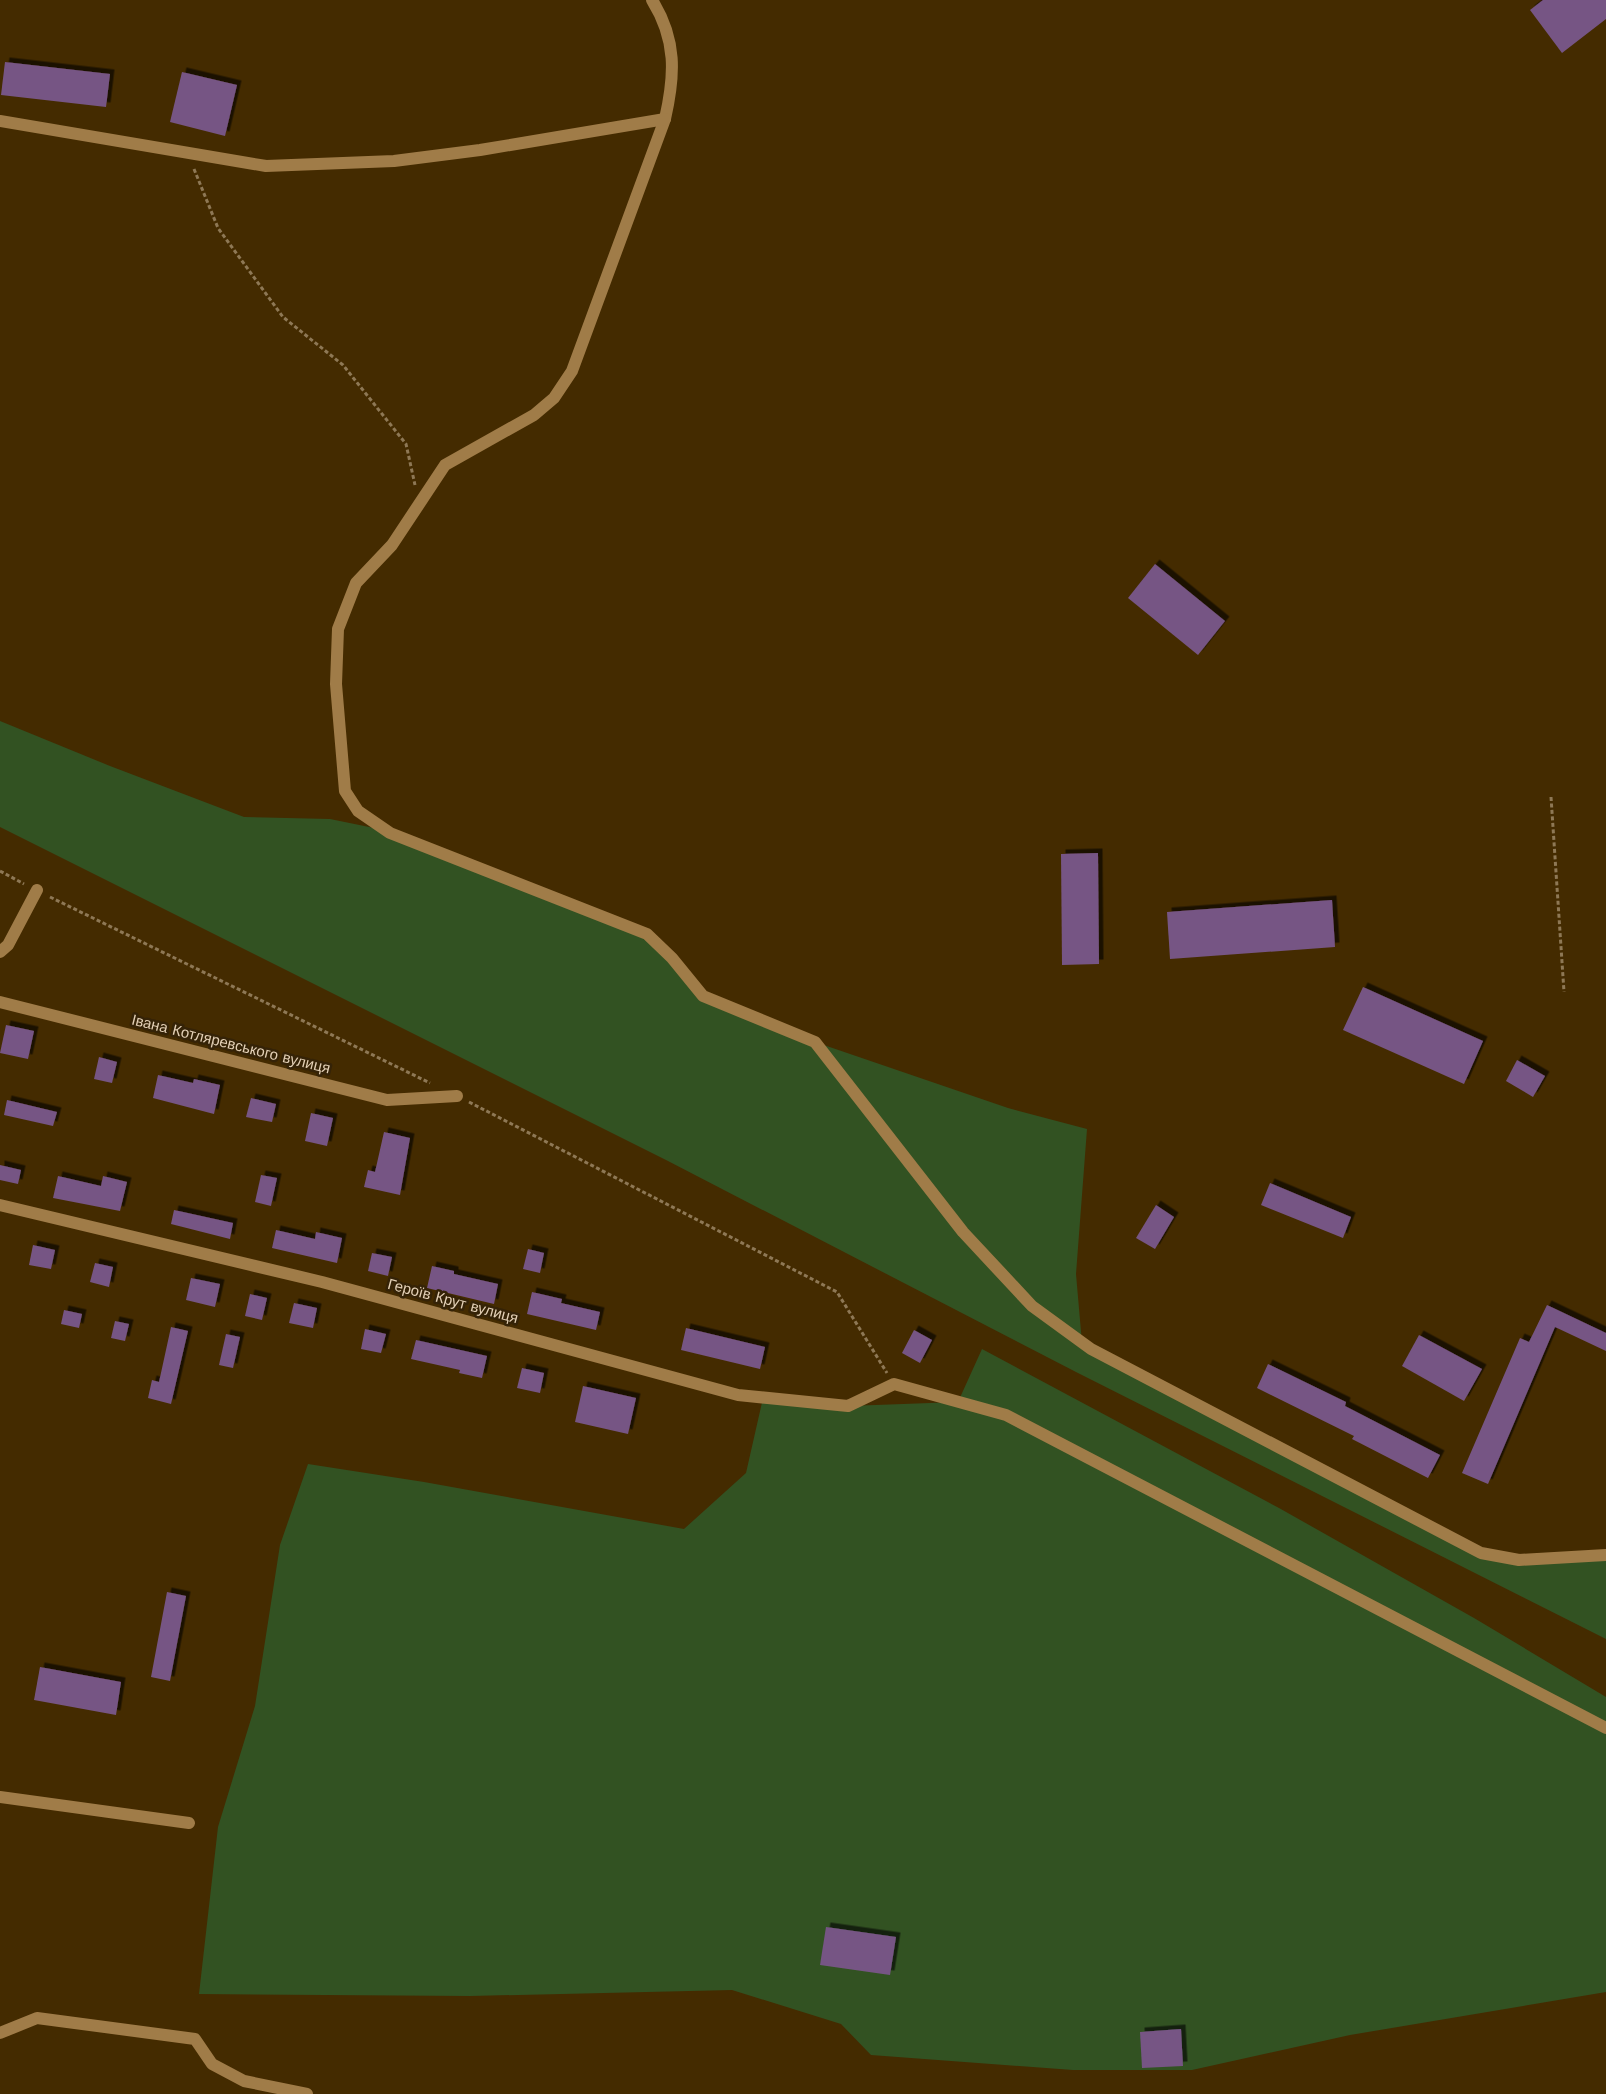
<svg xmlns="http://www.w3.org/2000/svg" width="1606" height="2094" font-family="'Work Sans',sans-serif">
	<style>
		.green { fill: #325222 }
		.building { fill: #765584; filter: url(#shadow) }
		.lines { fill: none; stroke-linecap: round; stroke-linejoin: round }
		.path { stroke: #8e7855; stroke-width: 3; stroke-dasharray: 4 2.5; stroke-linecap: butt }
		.minor { stroke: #a07c48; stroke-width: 12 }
		.labels { text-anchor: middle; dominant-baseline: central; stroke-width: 5; stroke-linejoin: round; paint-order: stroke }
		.street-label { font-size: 15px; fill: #e2cfb5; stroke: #352307 }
	</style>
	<defs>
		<filter id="shadow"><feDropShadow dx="4.5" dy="-4.5" stdDeviation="0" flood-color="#0009"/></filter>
	</defs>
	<rect width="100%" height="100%" fill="#442b00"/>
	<!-- green -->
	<g class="green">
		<polygon points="0,721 110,766 244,817 330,819 374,828 647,934 700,997 815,1042 1008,1108 1087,1129 1076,1274 1082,1343 1481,1553 1606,1559 1606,1639 1076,1372 668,1161 0,827"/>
		<polygon points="982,1349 1279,1508 1474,1618 1606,1697 1606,1992 1350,2035 1192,2070 1073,2070 871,2055 841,2024 732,1990 470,1996 199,1994 218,1827 255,1706 280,1545 308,1464 424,1482 684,1529 746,1473 763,1398 848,1406 958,1402"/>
	</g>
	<!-- building -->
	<g class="building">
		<polygon points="1543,0 1606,0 1606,19 1562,53 1530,10"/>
		<polygon points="5,62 110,74 106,107 1,95"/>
		<polygon points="182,72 237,85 225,136 170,122"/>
		<polygon points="1155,564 1225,621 1198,655 1128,598"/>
		<polygon points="1098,853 1099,964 1062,965 1061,854"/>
		<polygon points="1332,900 1335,947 1170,959 1167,912"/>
		<polygon points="1363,987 1483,1041 1464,1084 1343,1030"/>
		<polygon points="6,1025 34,1031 28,1059 0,1053"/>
		<polygon points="99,1057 117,1062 112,1083 94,1079"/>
		<polygon points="1517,1060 1545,1076 1533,1097 1506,1081"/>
		<polygon points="158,1075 193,1083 194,1079 220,1085 214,1114 153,1098"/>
		<polygon points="251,1098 276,1104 272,1122 246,1117"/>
		<polygon points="7,1100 57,1112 53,1126 4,1115"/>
		<polygon points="311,1113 333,1118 327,1146 305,1141"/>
		<polygon points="384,1132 410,1138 400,1195 364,1187 368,1170 375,1172"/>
		<polygon points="0,1165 21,1170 18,1184 0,1180"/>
		<polygon points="261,1175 277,1178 271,1206 255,1202"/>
		<polygon points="58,1176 101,1186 103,1176 127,1182 120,1211 53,1198"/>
		<polygon points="1270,1183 1351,1217 1343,1238 1261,1205"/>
		<polygon points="1156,1205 1174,1217 1155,1249 1136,1238"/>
		<polygon points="174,1210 233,1223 230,1239 171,1224"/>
		<polygon points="276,1230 315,1239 316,1232 342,1238 337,1263 272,1248"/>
		<polygon points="33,1245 55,1250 51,1269 29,1265"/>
		<polygon points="528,1249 544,1253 540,1273 523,1269"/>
		<polygon points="372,1253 392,1257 388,1276 368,1271"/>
		<polygon points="95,1263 113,1267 109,1287 90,1282"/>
		<polygon points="432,1266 454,1271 454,1274 498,1284 494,1304 427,1288"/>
		<polygon points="191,1278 220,1284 215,1307 186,1300"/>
		<polygon points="532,1292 562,1299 561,1303 600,1312 596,1330 527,1314"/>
		<polygon points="250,1294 267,1298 262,1320 245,1316"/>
		<polygon points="294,1303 317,1308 313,1328 289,1323"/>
		<polygon points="1547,1305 1606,1333 1606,1351 1555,1327 1488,1484 1462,1473 1520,1338 1529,1342"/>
		<polygon points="64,1310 82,1314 79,1328 61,1324"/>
		<polygon points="115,1321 129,1324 125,1341 111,1338"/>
		<polygon points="171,1327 188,1331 171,1404 148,1398 152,1380 159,1382"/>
		<polygon points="686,1328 765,1347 760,1369 681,1350"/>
		<polygon points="365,1329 386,1334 381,1353 361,1349"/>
		<polygon points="914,1330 932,1340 920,1363 902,1353"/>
		<polygon points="226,1334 240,1337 233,1368 219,1365"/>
		<polygon points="1419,1335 1482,1369 1464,1401 1402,1366"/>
		<polygon points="416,1340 487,1356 482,1378 459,1373 460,1370 411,1359"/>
		<polygon points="1268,1364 1346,1402 1345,1406 1440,1455 1428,1478 1352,1439 1354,1436 1257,1388"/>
		<polygon points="522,1368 544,1373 540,1393 517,1388"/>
		<polygon points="583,1386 636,1398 628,1434 575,1422"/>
		<polygon points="167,1592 186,1596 170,1681 151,1677"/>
		<polygon points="40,1667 121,1682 116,1715 34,1700"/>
		<polygon points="826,1927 896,1937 890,1975 820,1965"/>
		<polygon points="1181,2029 1183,2066 1142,2068 1140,2032"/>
	</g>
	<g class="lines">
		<!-- path -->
		<g class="path">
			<polyline points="194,169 218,228 283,317 343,365 406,444 415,485"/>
			<polyline points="1551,797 1564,992"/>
			<polyline points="0,871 24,884"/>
			<polyline points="50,897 430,1083"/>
			<polyline points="469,1102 837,1292 887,1373"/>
		</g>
		<!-- minor -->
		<g class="minor">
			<path d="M652,0C677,40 675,75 665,119L572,371L554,398L534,415L445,465L392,545L356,583L338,629L336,684L345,791L358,811L390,833L647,934L672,958L703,996L815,1042L963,1232L1032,1306L1091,1349L1481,1553L1519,1560L1606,1555"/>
			<polyline points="0,121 266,166 394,161 480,150 665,119"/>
			<polyline points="0,952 8,945 37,890"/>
			<polyline points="0,1002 387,1100 457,1096"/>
			<polyline points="0,1205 322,1282 738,1395 848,1406 894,1384 1006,1415 1606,1728"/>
			<polyline points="0,1797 189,1823"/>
			<polyline points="0,2033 37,2018 195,2039 212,2064 244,2081 307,2094"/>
		</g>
	</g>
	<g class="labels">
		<!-- street labels -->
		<g class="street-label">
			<text transform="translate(231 1044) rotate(14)">Івана Котляревського вулиця</text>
			<text transform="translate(453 1301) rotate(15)">Героїв Крут вулиця</text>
		</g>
	</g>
</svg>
